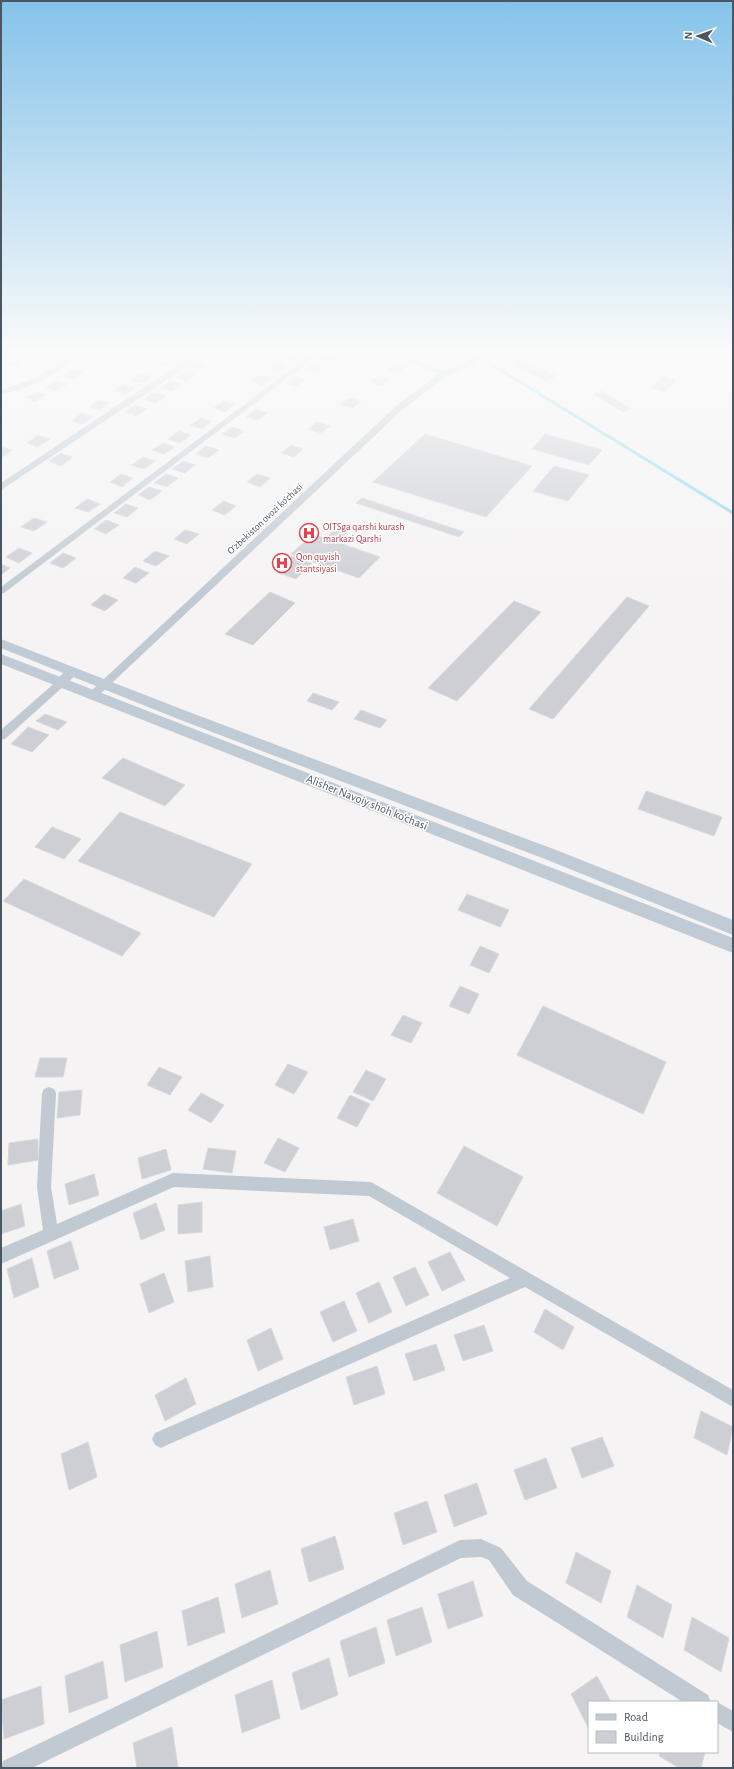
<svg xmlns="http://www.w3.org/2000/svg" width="734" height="1769" font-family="'Alegreya Sans',sans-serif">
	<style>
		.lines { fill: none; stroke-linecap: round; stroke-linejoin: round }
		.stream { stroke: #90daee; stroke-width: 3 }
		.building { fill: #cdcfd5; stroke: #d7d9de }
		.minor { fill: #c1cad2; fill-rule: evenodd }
		.tertiary { fill: #c1cad2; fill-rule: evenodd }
		.secondary { fill: #c1cbd6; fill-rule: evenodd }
		.labels { text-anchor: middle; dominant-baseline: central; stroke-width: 3; stroke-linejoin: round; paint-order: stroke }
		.far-street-label { font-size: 10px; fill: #4a5661; stroke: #fff }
		.far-health-label { font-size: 10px; fill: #be3a42; stroke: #fff; text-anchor: start }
		.street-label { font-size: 12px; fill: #4a5661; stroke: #fff }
	</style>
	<rect width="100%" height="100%" fill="#f5f3f3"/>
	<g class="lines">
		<!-- stream -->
		<polyline class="stream" points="468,350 733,513"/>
	</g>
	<!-- building -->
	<g class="building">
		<polygon points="214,350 229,350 220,357 209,353"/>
		<polygon points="519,350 539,350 535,354"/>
		<polygon points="51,351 64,351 59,359 46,358"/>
		<polygon points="291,352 302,356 294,362 282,359"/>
		<polygon points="327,354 338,357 330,363 318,360"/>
		<polygon points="510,356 556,376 547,381 513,366 515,363 506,359"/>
		<polygon points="8,358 22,359 16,366 3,365"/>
		<polygon points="167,358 177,361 168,367 157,364"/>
		<polygon points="199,361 210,364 201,370 190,367"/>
		<polygon points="276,362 287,366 279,372 267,369"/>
		<polygon points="395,363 406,367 399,373 387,370"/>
		<polygon points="313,364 324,367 316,373 304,370"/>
		<polygon points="73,369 84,372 74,379 63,376"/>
		<polygon points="185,371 196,374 187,381 176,377"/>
		<polygon points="141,373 152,377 142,383 131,380"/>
		<polygon points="259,375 271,378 262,385 250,381"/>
		<polygon points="294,376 306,379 297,386 285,383"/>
		<polygon points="378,376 390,379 382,386 370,382"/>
		<polygon points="663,376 676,380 665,392 651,388"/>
		<polygon points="56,381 67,384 56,391 45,387"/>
		<polygon points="170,381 182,384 172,391 160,388"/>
		<polygon points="124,384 135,388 125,394 113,391"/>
		<polygon points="602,391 631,409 623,412 593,394"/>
		<polygon points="36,392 47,395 35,402 25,398"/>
		<polygon points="154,392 166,396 156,403 144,399"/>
		<polygon points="349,398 361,401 353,408 340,405"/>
		<polygon points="99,400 110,403 100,410 89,407"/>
		<polygon points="223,401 235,404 225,412 214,408"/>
		<polygon points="136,405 147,409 137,416 125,412"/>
		<polygon points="255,409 267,413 258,420 246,417"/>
		<polygon points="82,413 93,417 82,424 71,421"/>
		<polygon points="201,418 212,422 202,429 190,425"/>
		<polygon points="317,422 330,426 321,433 308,429"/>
		<polygon points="232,427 244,431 234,438 222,434"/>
		<polygon points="179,431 191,435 180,443 168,439"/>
		<polygon points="425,434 532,466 486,517 373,482"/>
		<polygon points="545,434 602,450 589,465 532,449"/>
		<polygon points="38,435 50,439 38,447 27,443"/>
		<polygon points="163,443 175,447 164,454 152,450"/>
		<polygon points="291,445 303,449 294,457 281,453"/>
		<polygon points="206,446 219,450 208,458 196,454"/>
		<polygon points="1,447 12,450 1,458"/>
		<polygon points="61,453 72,457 61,466 49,461"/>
		<polygon points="143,457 155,461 144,469 131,465"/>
		<polygon points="183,461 195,465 185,473 172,469"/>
		<polygon points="554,466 589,475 568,501 533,491"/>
		<polygon points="121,474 133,478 122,487 110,482"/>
		<polygon points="166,474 178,478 167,487 154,483"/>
		<polygon points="257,474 270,478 260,487 247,482"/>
		<polygon points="149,487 162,491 150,500 138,495"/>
		<polygon points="362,498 464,532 459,537 356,503"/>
		<polygon points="87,499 100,504 88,512 75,508"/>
		<polygon points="223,501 236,506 225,515 212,510"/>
		<polygon points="126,504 138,508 127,517 114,513"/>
		<polygon points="34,518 47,522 34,531 21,527"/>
		<polygon points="106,520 119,525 106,534 94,529"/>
		<polygon points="338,526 350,530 340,540 328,536"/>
		<polygon points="185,530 199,534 187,544 174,539"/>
		<polygon points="313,534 380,557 359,578 291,554"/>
		<polygon points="19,548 32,553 19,563 6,557"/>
		<polygon points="155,551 169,556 156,566 143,561"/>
		<polygon points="63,553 76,558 63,568 50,563"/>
		<polygon points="292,556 312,563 296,579 276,572"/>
		<polygon points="1,564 10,568 1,575"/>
		<polygon points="135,567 149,573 136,583 123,578"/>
		<polygon points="270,592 295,603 253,645 225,634"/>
		<polygon points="104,594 118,600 105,611 91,605"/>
		<polygon points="627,597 649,606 553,719 529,709"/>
		<polygon points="514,601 541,612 457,701 428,688"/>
		<polygon points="313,693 339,702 332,710 307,701"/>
		<polygon points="361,710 387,720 380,728 354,719"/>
		<polygon points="45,714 67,722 58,730 36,721"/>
		<polygon points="28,727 49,735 32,752 11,744"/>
		<polygon points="123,758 185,785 165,806 102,778"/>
		<polygon points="646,791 722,817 714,836 638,809"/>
		<polygon points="120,812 252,864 214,917 78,861"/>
		<polygon points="52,827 81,839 64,859 35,847"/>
		<polygon points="24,879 141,933 122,956 3,901"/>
		<polygon points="467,894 509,910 500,927 458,910"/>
		<polygon points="480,946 499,954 489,973 470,965"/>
		<polygon points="460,986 479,994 469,1014 449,1006"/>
		<polygon points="543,1006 666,1062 643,1114 517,1055"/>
		<polygon points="403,1015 422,1023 411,1043 391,1035"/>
		<polygon points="40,1058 67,1058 63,1077 35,1077"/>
		<polygon points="288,1064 308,1072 294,1094 275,1085"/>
		<polygon points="159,1067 182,1077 170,1095 147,1085"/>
		<polygon points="366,1070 386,1079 373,1101 353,1092"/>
		<polygon points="82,1090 80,1115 57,1118 59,1092"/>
		<polygon points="201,1093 224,1105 211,1123 188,1110"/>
		<polygon points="350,1095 370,1104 357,1127 337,1118"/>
		<polygon points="278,1138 299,1148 285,1172 264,1163"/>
		<polygon points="38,1139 38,1160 8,1165 9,1143"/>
		<polygon points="464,1146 523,1177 497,1226 437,1193"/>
		<polygon points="208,1148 236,1151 232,1173 203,1169"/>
		<polygon points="166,1149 171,1170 142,1179 138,1158"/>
		<polygon points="94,1174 99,1195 69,1205 65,1184"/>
		<polygon points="202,1202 202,1232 178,1234 178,1205"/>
		<polygon points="156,1203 165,1230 141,1240 133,1213"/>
		<polygon points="21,1204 25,1226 1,1234 1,1211"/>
		<polygon points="353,1219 359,1241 330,1250 324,1227"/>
		<polygon points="71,1241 79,1269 54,1279 47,1251"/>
		<polygon points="450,1252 465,1280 442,1291 428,1262"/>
		<polygon points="210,1256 213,1287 188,1292 185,1261"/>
		<polygon points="32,1258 39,1287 14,1298 7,1269"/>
		<polygon points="415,1267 429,1295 406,1306 393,1277"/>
		<polygon points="164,1273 174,1302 149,1313 140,1284"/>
		<polygon points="379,1282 392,1312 369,1323 356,1293"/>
		<polygon points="344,1301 357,1331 333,1342 320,1312"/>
		<polygon points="545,1309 574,1327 563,1350 534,1332"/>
		<polygon points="484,1325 493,1351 463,1361 454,1335"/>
		<polygon points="271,1328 283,1359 258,1371 247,1340"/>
		<polygon points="436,1344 445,1370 414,1381 405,1354"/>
		<polygon points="377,1366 385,1394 354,1405 346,1377"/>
		<polygon points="186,1378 196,1404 165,1421 155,1395"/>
		<polygon points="701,1411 733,1427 727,1455 694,1438"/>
		<polygon points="602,1437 614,1466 582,1478 571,1448"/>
		<polygon points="88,1442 97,1477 69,1490 61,1454"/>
		<polygon points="546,1458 557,1488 525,1500 514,1470"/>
		<polygon points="477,1483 487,1514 454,1527 444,1495"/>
		<polygon points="427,1501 437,1532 403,1545 394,1513"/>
		<polygon points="335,1536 344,1569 309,1582 301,1549"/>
		<polygon points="576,1552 611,1571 601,1603 566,1583"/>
		<polygon points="270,1570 278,1604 242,1618 235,1584"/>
		<polygon points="473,1581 483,1616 448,1629 438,1594"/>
		<polygon points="637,1585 672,1605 663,1638 627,1617"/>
		<polygon points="218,1597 225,1632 188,1646 182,1611"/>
		<polygon points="422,1607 432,1642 396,1656 387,1620"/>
		<polygon points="692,1617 729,1638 721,1672 684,1650"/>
		<polygon points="376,1627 385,1663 349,1677 340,1641"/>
		<polygon points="157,1631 163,1667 125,1682 120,1645"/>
		<polygon points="329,1658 338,1695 301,1710 292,1673"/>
		<polygon points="103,1661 108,1698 69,1713 65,1676"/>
		<polygon points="597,1676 611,1702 589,1702 589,1729 571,1694"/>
		<polygon points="272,1680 280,1718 242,1733 235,1695"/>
		<polygon points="41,1686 44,1724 4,1739 1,1700"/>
		<polygon points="172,1727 178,1767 175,1768 137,1768 133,1743"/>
		<polygon points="660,1752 705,1752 701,1768 679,1768 659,1756"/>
	</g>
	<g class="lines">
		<!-- minor -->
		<g class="minor">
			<polygon points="83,350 91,350 38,383 15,391 1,394 1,390 33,379"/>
			<polygon points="196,350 203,350 197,360 1,490 1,483 191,356"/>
			<polygon points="317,350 325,350 4,593 1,594 1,587"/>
			<polygon points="382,350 392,350 443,371 463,363 484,350 492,350 469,367 446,376 401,411 97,697 89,697 88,695 89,693 395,407 438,374"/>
			<polygon points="61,680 66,683 65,685 5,739 1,740 1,730 57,681"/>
			<polygon points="49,1087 54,1089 56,1093 51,1187 57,1224 173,1173 371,1182 733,1390 733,1407 525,1287 167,1445 161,1448 155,1445 152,1439 155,1433 510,1278 369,1196 174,1187 1,1264 1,1248 43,1230 37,1187 42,1093 44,1089"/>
			<polygon points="481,1539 501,1548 527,1581 708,1695 711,1702 683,1702 513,1595 489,1560 481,1557 461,1558 32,1768 1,1768 3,1761 454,1543 460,1540"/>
			<polygon points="717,1702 733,1711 733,1732 717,1723"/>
		</g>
		<!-- tertiary -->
		<path class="tertiary" d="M72,668L76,669L78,672L65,686H57L55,683C58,677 65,670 72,668Z"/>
		<!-- secondary -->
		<g class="secondary">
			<polygon points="1,639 189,712 556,850 733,920 733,935 545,859 178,719 1,648"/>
			<polygon points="1,654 733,938 733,953 1,664"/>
		</g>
	</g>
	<!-- sky -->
	<linearGradient id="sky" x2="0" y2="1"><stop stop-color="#85c3ea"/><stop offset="0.59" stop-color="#fafafa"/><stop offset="1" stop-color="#fafafa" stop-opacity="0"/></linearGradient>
	<rect width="734" height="598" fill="url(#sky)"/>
	<!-- icons -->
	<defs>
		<symbol id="hospital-ring" viewBox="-11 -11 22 22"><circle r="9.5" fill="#fff" stroke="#e0444e" stroke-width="1.5"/><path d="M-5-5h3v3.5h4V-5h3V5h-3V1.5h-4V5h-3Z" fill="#e0444e"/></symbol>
	</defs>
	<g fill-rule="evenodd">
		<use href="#hospital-ring" x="298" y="522" width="22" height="22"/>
		<use href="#hospital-ring" x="271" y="552" width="22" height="22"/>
	</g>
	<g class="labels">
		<!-- far-street labels -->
		<g class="far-street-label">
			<text transform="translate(265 519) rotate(-43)">O'zbekiston ovozi ko'chasi</text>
		</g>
		<!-- far-health labels -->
		<g class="far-health-label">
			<text x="323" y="527">OITSga qarshi kurash<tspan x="323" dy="12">markazi Qarshi</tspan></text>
			<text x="296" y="557">Qon quyish<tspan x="296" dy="12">stantsiyasi</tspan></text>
		</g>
		<!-- street labels -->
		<g class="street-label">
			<text transform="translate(367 802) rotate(22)">Alisher Navoiy shoh ko'chasi</text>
		</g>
	</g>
	<!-- border -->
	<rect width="734" height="1769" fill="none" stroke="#4a5661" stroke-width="4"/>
	<!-- legend -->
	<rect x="588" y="1701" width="130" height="52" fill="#ffffff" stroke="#b7bbc0"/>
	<rect x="596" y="1714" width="20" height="6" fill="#c1cbd6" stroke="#b7bbc0"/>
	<text x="624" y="1721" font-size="12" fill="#4a5661">Road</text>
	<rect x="596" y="1731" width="20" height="12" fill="#cdcfd5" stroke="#b7bbc0"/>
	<text x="624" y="1741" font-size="12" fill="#4a5661">Building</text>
	<!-- north arrow -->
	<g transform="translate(698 36) rotate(272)" stroke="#ffffff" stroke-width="3" paint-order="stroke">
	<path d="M0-3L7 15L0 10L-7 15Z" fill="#4a5661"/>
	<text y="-6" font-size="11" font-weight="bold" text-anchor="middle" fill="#4a5661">N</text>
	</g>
</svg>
